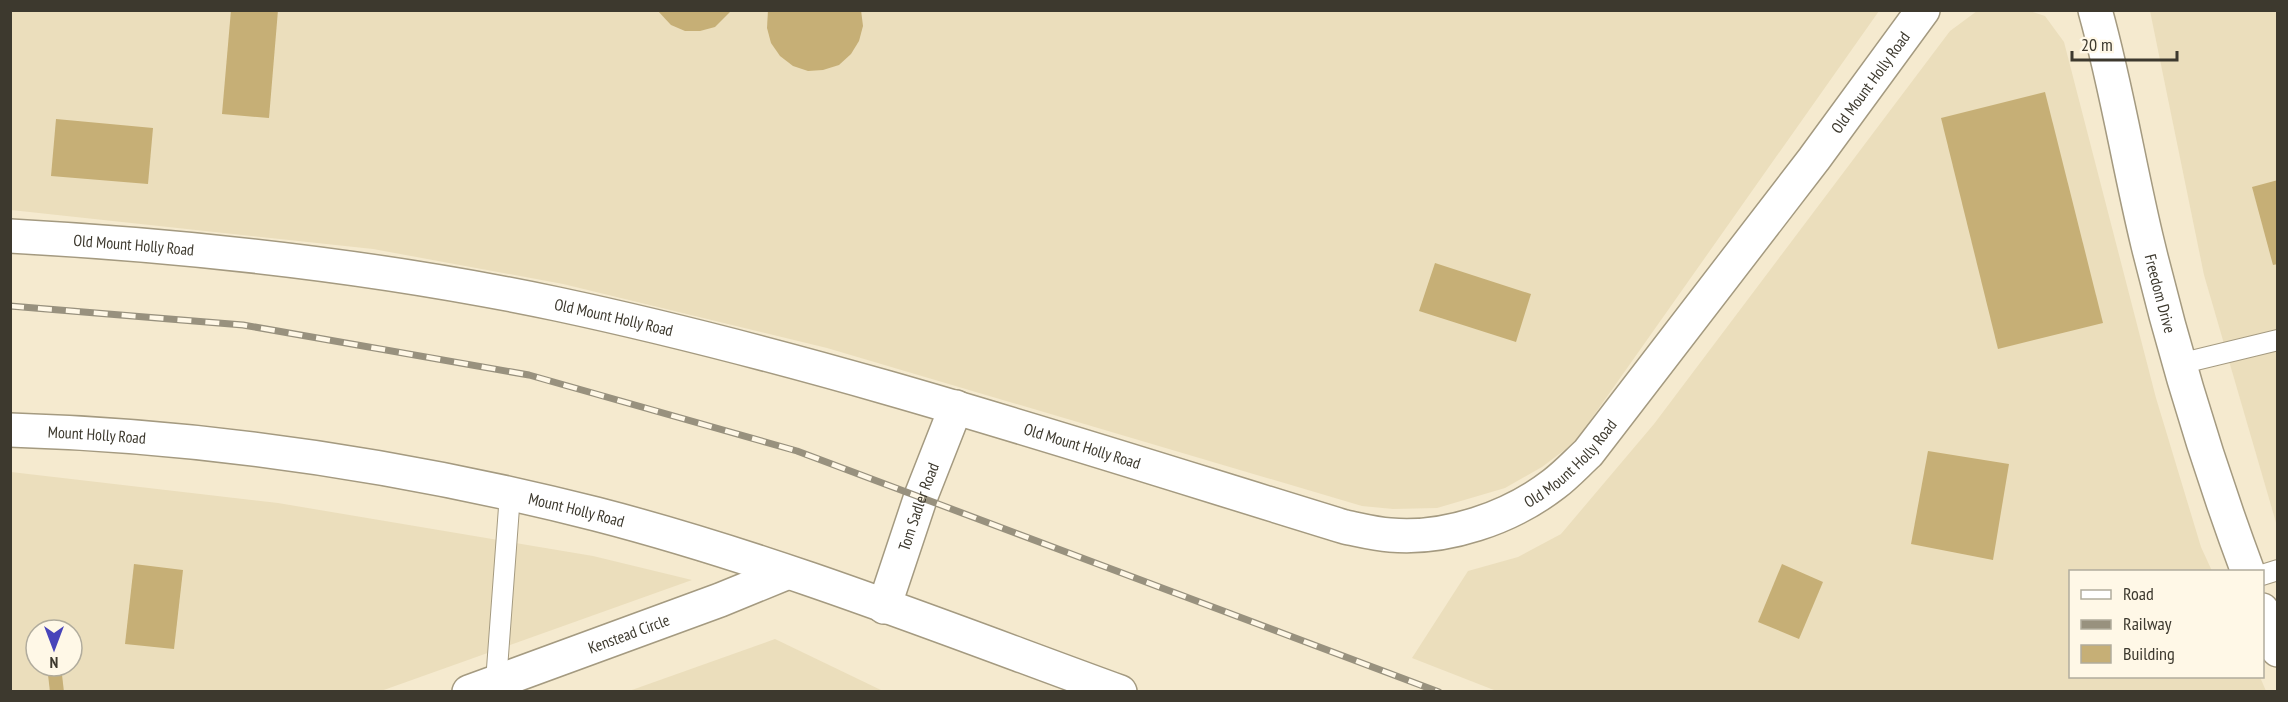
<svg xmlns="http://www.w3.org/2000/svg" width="2288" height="702" font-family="'PT Sans Narrow',sans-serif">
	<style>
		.built { fill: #ebdebc; fill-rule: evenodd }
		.building { fill: #c6af76 }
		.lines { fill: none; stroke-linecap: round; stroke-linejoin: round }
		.lane-casing { stroke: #a49a80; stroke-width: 22 }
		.street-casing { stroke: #a49a80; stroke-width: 36 }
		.secondary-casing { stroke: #a49a80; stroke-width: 36 }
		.primary-casing { stroke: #a49a80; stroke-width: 36 }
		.lane { stroke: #fff; stroke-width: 20 }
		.street { stroke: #fff; stroke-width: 33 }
		.secondary { stroke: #fff; stroke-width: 33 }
		.primary { stroke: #fff; stroke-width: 33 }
		.rail-casing { stroke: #98917e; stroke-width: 7 }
		.rail { stroke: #fff8e7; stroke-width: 4.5; stroke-dasharray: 14; stroke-linecap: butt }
		.labels { text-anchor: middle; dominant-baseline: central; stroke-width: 4.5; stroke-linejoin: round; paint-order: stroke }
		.street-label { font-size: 16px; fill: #3d392e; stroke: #fff8e7 }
	</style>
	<rect width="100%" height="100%" fill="#f5eacf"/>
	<!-- built -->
	<g class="built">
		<polygon points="11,11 1879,11 1575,442 1542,467 1505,488 1437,508 1393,509 1362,506 827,348 563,284 373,249 11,210"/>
		<polygon points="1977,11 2030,11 2045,16 2064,42 2156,398 2201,547 2212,571 2070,572 2070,676 2260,677 2266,691 1499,692 1412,658 1468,571 1518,557 1561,534 1654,424 1950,31"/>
		<polygon points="2150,11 2277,11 2277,526 2204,275"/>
		<path d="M11,472L278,503L593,556L692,580L381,691L11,692ZM36,630H72V666H36Z"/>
		<polygon points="775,639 883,691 629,691"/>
	</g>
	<!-- building -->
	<g class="building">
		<polygon points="231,10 278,10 269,118 222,114"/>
		<polygon points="657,10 732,10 715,27 700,31 685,31 671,25"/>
		<polygon points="768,10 861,10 863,26 859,41 851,54 839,65 823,70 808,71 793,66 780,56 771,43 767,28"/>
		<polygon points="2045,92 2103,323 1998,349 1941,118"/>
		<polygon points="56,119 153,128 148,184 51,176"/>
		<polygon points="2278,180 2278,264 2273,265 2252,187"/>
		<polygon points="1435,263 1531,294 1516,342 1419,311"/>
		<polygon points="1928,451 2009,464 1993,560 1911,544"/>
		<polygon points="134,564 183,570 174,649 125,644"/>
		<polygon points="1782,564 1823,582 1799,639 1758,622"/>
		<polygon points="47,666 61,666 64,692 50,692"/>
	</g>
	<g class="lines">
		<defs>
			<g id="lane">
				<polyline points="2179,364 2278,340"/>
				<polyline points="2262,575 2278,570"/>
				<polyline points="499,689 496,682 510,494"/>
			</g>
			<g id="street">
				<path id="s1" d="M884,607L921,496L956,407"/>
				<path id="s2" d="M469,692L720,600L786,573"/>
			</g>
			<g id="secondary">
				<path id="s3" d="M10,236C193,246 377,266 557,304C824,361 1084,447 1345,527C1360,530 1375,534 1390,535C1446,540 1510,518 1554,484C1566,475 1577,463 1588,453L1814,159L1923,10"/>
				<path id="s4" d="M10,430C206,436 407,466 596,514C774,560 947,629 1120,692"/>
			</g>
			<g id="primary">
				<path id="s5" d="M2095,10C2117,88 2129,167 2148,245C2175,356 2208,465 2248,572"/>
				<polyline points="2262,610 2278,650"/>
			</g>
		</defs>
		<!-- lane casing -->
		<use href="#lane" class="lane-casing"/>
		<!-- street casing -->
		<use href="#street" class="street-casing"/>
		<!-- secondary casing -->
		<use href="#secondary" class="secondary-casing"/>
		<!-- primary casing -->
		<use href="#primary" class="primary-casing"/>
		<!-- lane -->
		<use href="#lane" class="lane"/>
		<!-- street -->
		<use href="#street" class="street"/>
		<!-- secondary -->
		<use href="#secondary" class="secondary"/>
		<!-- primary -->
		<use href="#primary" class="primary"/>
		<defs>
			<polyline id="rail" points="10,306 243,325 529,375 797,451 1439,692"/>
		</defs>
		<!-- rail casing -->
		<use href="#rail" class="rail-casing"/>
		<!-- rail -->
		<use href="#rail" class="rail"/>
	</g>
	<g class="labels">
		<!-- street labels -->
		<g class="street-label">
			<text stroke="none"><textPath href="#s3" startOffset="2104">Old Mount Holly Road</textPath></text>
			<text stroke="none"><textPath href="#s3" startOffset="124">Old Mount Holly Road</textPath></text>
			<text stroke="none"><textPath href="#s5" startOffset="291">Freedom Drive</textPath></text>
			<text stroke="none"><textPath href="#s3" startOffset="610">Old Mount Holly Road</textPath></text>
			<text stroke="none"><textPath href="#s4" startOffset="87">Mount Holly Road</textPath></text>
			<text stroke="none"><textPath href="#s3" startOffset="1096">Old Mount Holly Road</textPath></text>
			<text stroke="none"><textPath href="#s3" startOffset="1618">Old Mount Holly Road</textPath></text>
			<text stroke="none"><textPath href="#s1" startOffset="106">Tom Sadler Road</textPath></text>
			<text stroke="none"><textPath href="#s4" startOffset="573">Mount Holly Road</textPath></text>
			<text stroke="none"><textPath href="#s2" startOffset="170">Kenstead Circle</textPath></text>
		</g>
	</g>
	<!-- border -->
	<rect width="2288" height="702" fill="none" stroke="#3d392e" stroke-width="24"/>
	<!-- legend -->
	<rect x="2069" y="570" width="195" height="108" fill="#fff8e7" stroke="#b1ac9d" stroke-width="1.5"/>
	<rect x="2081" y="590" width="30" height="9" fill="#ffffff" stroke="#b1ac9d" stroke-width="1.5"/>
	<text x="2123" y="600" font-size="18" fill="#3d392e">Road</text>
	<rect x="2081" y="620" width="30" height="9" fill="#98917e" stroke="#b1ac9d" stroke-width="1.5"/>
	<text x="2123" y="630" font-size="18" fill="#3d392e">Railway</text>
	<rect x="2081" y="645" width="30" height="18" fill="#c6af76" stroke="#b1ac9d" stroke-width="1.5"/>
	<text x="2123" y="660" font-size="18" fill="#3d392e">Building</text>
	<!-- north arrow -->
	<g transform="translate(54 648) rotate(180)"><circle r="28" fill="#fff8e7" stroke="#b1ac9d" stroke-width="1.5"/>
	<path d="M0-4.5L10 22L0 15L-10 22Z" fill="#4844ba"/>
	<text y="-9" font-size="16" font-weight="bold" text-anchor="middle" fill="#3d392e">N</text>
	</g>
	<!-- scale -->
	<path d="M2072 51v9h105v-9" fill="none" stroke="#3d392e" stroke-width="3"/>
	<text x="2081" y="51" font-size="18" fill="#3d392e" stroke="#fff8e7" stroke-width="4.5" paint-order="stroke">20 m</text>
</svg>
